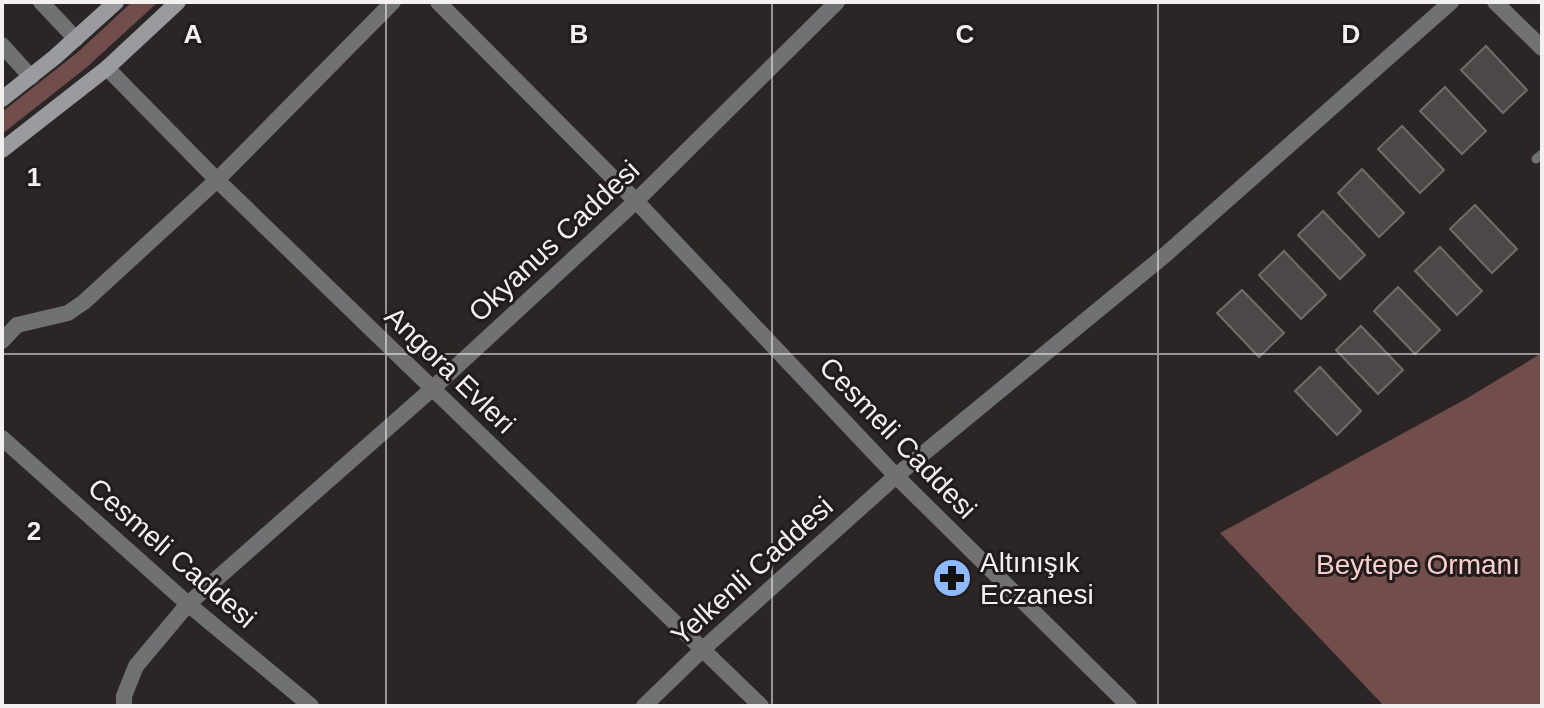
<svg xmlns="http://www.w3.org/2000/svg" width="1544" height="708" font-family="Arial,sans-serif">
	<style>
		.forest { fill: #714d4c }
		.building { fill: #4d4747; stroke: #736c6b; stroke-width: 2 }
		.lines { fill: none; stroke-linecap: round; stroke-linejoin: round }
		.lane { stroke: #707173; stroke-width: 9 }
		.street { stroke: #707173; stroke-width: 16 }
		.secondary { stroke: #999b9f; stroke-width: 16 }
		.grid { fill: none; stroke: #f4f0f0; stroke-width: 2; stroke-opacity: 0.55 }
		.labels { text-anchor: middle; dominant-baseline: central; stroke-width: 6; stroke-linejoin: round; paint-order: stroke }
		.street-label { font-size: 28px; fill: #f4f0f0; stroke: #211b1b }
		.poi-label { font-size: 28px; fill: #f4f0f0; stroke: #211b1b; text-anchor: start }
		.park-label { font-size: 28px; fill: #f9cfcd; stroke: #211b1b }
		.grid-label { font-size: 26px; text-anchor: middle; font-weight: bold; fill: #f4f0f0; stroke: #211b1b; stroke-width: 6; stroke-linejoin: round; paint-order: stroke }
	</style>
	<rect width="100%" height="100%" fill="#2b2525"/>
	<!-- forest -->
	<g class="forest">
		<polygon points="132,2 158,2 87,67 2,134 2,112 78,52"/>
		<polygon points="1542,353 1542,706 1384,706 1220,533 1464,400"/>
	</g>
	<!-- building -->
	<g class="building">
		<polygon points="1486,46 1527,90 1503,113 1461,70"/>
		<polygon points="1445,87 1486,131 1462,154 1420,111"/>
		<polygon points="1402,126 1444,170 1420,193 1378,149"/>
		<polygon points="1362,169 1404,213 1379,237 1338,193"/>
		<polygon points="1475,205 1517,249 1492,273 1450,229"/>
		<polygon points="1323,211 1365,255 1340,279 1298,235"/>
		<polygon points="1440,247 1482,291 1457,315 1415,271"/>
		<polygon points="1284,251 1326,295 1301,319 1259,275"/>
		<polygon points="1398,287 1440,330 1415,354 1374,311"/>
		<polygon points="1242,290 1284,333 1259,357 1217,313"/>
		<polygon points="1361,326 1403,370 1378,394 1336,350"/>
		<polygon points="1320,367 1361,411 1337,435 1295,391"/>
	</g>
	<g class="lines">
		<!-- lane -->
		<polyline class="lane" points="1536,159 1542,154"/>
		<!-- street -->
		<g class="street">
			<polyline points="41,2 76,39"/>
			<polyline points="438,2 636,201 896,476 1129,706"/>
			<polyline points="1495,2 1542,48"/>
			<polyline points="2,45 31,77"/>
			<polyline points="107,68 217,180 761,706"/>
			<polyline points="2,341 17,325 68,313 84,302 217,180 393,2"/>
			<polyline points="2,438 188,604 311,706"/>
			<polyline points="124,706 124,696 136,666 188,604 432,389 636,201 837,2"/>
			<polyline points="644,706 703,649 896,476 1165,255 1451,2"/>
		</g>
		<!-- secondary -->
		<g class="secondary">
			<polyline points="2,99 55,57 116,2"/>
			<polyline points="2,150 107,68 178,2"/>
		</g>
	</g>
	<!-- grid -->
	<path class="grid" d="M386,2V706M772,2V706M1158,2V706M2,354H1542"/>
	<!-- icons -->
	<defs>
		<symbol id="pharmacy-disc" viewBox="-11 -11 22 22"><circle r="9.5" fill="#8eb9fd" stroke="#211b1b"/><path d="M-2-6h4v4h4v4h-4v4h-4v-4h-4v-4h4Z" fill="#111"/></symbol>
	</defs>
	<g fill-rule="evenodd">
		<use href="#pharmacy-disc" x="930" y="556" width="44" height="44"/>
	</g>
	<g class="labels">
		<!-- street labels -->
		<g class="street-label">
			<text transform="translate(554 241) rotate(-43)">Okyanus Caddesi</text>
			<text transform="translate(450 370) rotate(44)">Angora Evleri</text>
			<text transform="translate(898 438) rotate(46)">Cesmeli Caddesi</text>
			<text transform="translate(172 553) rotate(41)">Cesmeli Caddesi</text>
			<text transform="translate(752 571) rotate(-42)">Yelkenli Caddesi</text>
		</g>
		<!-- poi labels -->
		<g class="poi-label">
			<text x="980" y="562">Altınışık<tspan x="980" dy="32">Eczanesi</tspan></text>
		</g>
		<!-- park labels -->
		<g class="park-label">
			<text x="1418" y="564">Beytepe Ormanı</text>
		</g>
	</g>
	<g class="grid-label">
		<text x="193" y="43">A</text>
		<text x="579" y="43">B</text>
		<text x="965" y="43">C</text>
		<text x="1351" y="43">D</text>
		<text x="34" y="186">1</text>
		<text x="34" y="540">2</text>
	</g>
	<!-- border -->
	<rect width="1544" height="708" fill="none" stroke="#f4f0f0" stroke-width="8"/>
</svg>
